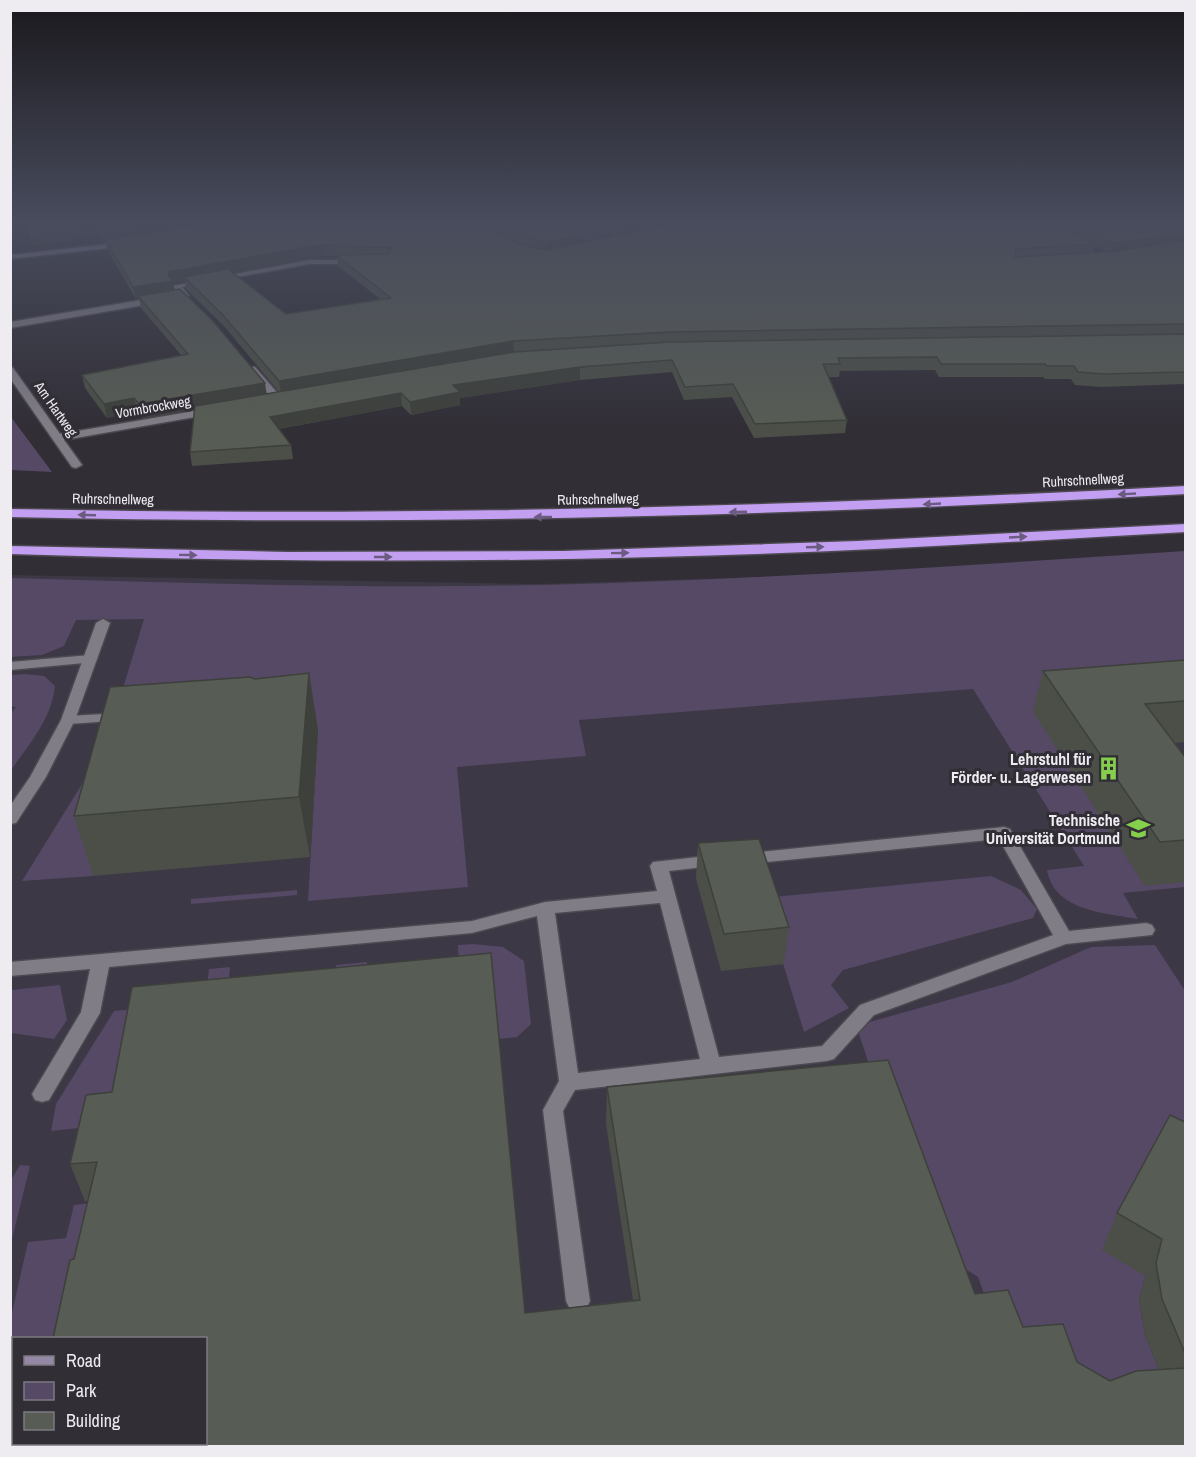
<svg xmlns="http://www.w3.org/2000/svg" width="1196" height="1457" font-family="'Archivo Narrow',sans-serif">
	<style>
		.built { fill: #3d3845; fill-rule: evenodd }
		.green { fill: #554966 }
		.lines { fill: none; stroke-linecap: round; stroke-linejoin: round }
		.lane-casing { stroke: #4c4950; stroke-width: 3 }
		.street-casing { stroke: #4c4950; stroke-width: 3 }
		.secondary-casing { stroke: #4c4950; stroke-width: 3 }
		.highway-casing { stroke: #4c4950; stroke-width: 3 }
		.lane { fill: #817d86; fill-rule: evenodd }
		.street { fill: #817d86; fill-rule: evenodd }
		.secondary { fill: #9587a6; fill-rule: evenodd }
		.highway { fill: #c39ff1; fill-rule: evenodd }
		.wall { fill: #4b4f48; fill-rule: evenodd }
		.shaded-wall { fill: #3d403b }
		.building { fill: #575c54; stroke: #3d403b; stroke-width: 1.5 }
		.oneway { fill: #6b5b81 }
		.labels { text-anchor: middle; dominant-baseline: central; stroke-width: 6; stroke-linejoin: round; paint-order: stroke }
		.far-street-label { font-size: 14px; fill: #eeecf1; stroke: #312e36 }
		.poi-label { font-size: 16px; font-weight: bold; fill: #eeecf1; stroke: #312e36; text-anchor: end }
	</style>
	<rect width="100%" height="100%" fill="#312e36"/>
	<!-- built -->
	<path class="built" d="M923,572L1185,676V1446H11V575L538,584ZM14,1338H206V1444H14Z"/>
	<!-- green -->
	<g class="green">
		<polygon points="10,417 11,417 52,472 11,470"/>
		<path d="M1185,551V700L1033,712L1185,882V887L1123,893L1138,919C1105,913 1054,911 1047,870L1084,866L973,689L579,720L586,756L457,767L468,887L308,901L318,730L93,876L22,881L82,784L117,708L144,619L76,620L64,646L42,655L10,657L11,578C187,583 365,589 542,585C757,580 971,565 1185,551Z"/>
		<path d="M25,674L44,676L55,686C52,718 29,745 11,770V713L16,707L11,706V675Z"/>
		<polygon points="991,876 1021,890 1037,909 1033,918 843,970 831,985 849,1008 804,1032 763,898"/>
		<polygon points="297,890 297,895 191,904 191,899"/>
		<polygon points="473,944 503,947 524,961 531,1024 517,1037 498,1039 126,1123 51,1131 56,1104 114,1011 205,1002 209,969 230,967 227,997 335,987 336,965 367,962 367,975 459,966 458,945"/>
		<polygon points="1155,945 1185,991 1185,1167 1145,1276 1139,1300 1145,1335 1166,1388 1154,1416 1009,1363 978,1277 962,1267 880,1097 857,1028 866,1023 1012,982 1091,947"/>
		<polygon points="60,985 67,1020 54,1039 11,1033 11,990"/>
		<polygon points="20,1165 30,1166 11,1243 11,1180"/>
		<polygon points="110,1201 78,1338 14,1338 14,1444 56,1444 56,1446 11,1446 11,1317 28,1242 66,1238 74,1205"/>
	</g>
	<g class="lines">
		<defs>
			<g id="lane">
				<polygon points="309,260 358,260 362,262 358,264 309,264 182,287 189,296 185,299 172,286"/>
				<polygon points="90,655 95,656 97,659 95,662 10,670 10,662"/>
				<polygon points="122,713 127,714 129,717 127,720 68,724 61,720 68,716"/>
				<path d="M1004,827L1010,829L1069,931L1146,923L1152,925L1155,930L1152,935L1066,944L874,1015L834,1059L827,1061L575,1090L563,1111L590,1301L586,1309L578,1312L570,1309L566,1301L543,1110L559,1081L537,916L472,933L109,967L100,1013L49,1100L42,1102L35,1100L32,1094L81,1012L90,969L10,976V962L472,921L545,902L657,891L650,866L653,862L716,855L722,857L724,861L722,865L669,871L719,1057L822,1046L860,1005L1053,935L999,839L746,864L740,862L738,858L740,854ZM660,903L700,1059L578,1073L555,913Z"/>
			</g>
			<g id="street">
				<polygon points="159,297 163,300 162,302 10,328 10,322"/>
				<polygon points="10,367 13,368 60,434 212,408 217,411 212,414 64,440 82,465 76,468 72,467 10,378"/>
				<polygon points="249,367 255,367 281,397 281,401 273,401 249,371"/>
				<polygon points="103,619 110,623 75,720 46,777 16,823 10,824 10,806 30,777 61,720 96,623"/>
			</g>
			<polygon id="secondary" points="126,242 129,246 10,259 10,255"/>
			<g id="highway">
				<path d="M1186,486V494C794,516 403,526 10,517V509C403,517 794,507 1186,486Z"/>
				<path d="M1186,524V532C1009,542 832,553 654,557C440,563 225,561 10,554V546L287,552L564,551L858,541Z"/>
			</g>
		</defs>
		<!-- lane casing -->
		<use href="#lane" class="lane-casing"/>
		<!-- street casing -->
		<use href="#street" class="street-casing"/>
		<!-- secondary casing -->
		<use href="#secondary" class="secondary-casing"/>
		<!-- highway casing -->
		<use href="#highway" class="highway-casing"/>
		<!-- lane -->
		<use href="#lane" class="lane"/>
		<!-- street -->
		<use href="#street" class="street"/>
		<!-- secondary -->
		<use href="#secondary" class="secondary"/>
		<!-- highway -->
		<use href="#highway" class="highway"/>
	</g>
	<!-- wall -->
	<g class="wall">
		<path d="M38,223H1185V384L1101,387L1075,385L1071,379H1045L1043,377H939L935,370L840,371L839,377H828L847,420L845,433L754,438L732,397L684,400L672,372L580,380L460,398V405L411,415L402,406L279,429L291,445L293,459L192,466L190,452L195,409L142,418L137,412L107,418L85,388L82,375L181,355L141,308L139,298L136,299L108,251L106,242L104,243L99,234L33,246L28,228ZM491,229L517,242L522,244L517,243ZM606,231L616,236L606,238ZM578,236L588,241L578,244ZM1095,246L1097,247L1108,252H1093ZM325,256H337L338,266L380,299L286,314L232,272L309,258ZM185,281L186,289L224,326L279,392L266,394L175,290L173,283Z"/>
		<polygon points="1185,660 1185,742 1175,743 1185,757 1185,882 1145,886 1033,712 1043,671"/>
		<polygon points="309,673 318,730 310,857 93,876 74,816 255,679"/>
		<polygon points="698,843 789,927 784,964 721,971 696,879"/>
		<polygon points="607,1087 975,1294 1023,1327 1077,1362 1110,1381 1159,1370 1145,1335 1139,1300 1145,1276 1102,1250 1117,1213 1185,1122 1185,1446 74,1259 88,1201 85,1201 70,1164 86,1095 525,1313 633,1300 606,1124"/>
	</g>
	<!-- shaded-wall -->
	<g class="shaded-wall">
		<polygon points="162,223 232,223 106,240 106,242 104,243 101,232"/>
		<polygon points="646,223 700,223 621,238 621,228"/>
		<polygon points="97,224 99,234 33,246 30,235"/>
		<polygon points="606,231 606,241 593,244 593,233"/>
		<polygon points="1185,233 1185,244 1112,254 1115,243"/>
		<polygon points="578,236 578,247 546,253 546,242"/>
		<polygon points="324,245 325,256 309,258 188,281 184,277 185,281 173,283 175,292 138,296 139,298 136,299 133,287 168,275 169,272 307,247"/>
		<polygon points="513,341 514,354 281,394 279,381"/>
		<polygon points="580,367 580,380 460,398 460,405 411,415 410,402 453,385"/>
		<polygon points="265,383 267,396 142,418 139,404"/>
		<polygon points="401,393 402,406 272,430 270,417"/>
		<polygon points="134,398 137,412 107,418 104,404"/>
		<polygon points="309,673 318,730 310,857 299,797"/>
		<polygon points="10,1157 15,1168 10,1175"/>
	</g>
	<!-- building -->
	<g class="building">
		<polygon points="38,223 162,223 101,232 97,224 30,235 28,228"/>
		<polygon points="212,223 480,223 517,243 545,250 679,223 1049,223 1095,244 1016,249 1015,257 1117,251 1185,240 1185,324 669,332 513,341 279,381 222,314 184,277 228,269 286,314 391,298 336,255 389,254 391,248 324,245 307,247 169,272 168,275 173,281 133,287 106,240"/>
		<polygon points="499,223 550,223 578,236 546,242 525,235"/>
		<polygon points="571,223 591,223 606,231 593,233"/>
		<polygon points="611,223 646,223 621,228"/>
		<polygon points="1069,223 1185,223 1185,233 1115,243"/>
		<polygon points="180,289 212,320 265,383 139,404 134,398 104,404 82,375 188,354 138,296"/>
		<polygon points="1185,334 1185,372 1104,374 1078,372 1074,366 1047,366 1045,364 941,364 937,357 838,358 840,364 823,364 847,420 755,424 733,384 685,387 672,360 580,367 453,385 460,392 410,402 401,393 270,417 291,445 190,452 195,406 514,352 670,342"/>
		<polygon points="1185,660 1185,701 1145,704 1185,757 1185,840 1160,842 1043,671"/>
		<polygon points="309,673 299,797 74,816 110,687 250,677 255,679"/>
		<polygon points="759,839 789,927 724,934 698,843"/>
		<polygon points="491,953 525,1313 640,1300 607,1087 888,1060 975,1294 1008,1290 1023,1327 1063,1324 1077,1362 1110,1381 1136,1371 1185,1368 1185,1446 30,1446 30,1443 206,1443 206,1338 53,1338 70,1260 74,1259 97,1162 70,1164 86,1095 112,1092 132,987"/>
		<polygon points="1170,1115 1185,1122 1185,1353 1162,1299 1156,1263 1162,1239 1117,1213"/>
	</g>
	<!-- one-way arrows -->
	<defs><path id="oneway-solid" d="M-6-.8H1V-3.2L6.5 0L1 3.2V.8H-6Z" transform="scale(1.5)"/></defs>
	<g class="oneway">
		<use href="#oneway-solid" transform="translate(1127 494) rotate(177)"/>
		<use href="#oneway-solid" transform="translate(932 504) rotate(177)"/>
		<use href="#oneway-solid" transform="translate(738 512) rotate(178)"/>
		<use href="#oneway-solid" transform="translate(87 515) rotate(-178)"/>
		<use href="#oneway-solid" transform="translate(543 517) rotate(179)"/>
		<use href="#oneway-solid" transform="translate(1018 537) rotate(-3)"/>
		<use href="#oneway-solid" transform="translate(815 547) rotate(-2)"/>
		<use href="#oneway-solid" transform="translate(620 553) rotate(-1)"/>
		<use href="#oneway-solid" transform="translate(188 555) rotate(1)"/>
		<use href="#oneway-solid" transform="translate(383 557)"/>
	</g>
	<!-- sky -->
	<linearGradient id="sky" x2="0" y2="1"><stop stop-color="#1b191e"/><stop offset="0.52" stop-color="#484c5d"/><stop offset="1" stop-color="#484c5d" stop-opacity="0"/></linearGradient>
	<rect width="1196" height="427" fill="url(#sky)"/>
	<!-- icons -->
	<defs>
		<symbol id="building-bare" viewBox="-9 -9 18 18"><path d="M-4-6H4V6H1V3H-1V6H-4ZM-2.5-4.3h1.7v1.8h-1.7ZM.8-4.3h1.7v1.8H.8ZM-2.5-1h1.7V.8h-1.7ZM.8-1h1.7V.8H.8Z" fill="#85cf4c" stroke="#312e36" stroke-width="2.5" paint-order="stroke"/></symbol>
		<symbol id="university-bare" viewBox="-9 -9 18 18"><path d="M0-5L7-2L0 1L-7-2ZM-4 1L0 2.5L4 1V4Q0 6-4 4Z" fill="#85cf4c" stroke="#312e36" stroke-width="2.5" paint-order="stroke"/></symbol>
	</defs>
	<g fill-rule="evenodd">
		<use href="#building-bare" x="1092" y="752" width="33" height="33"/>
		<use href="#university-bare" x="1122" y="812" width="33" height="33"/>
	</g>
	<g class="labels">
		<!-- far-street labels -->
		<g class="far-street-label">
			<text transform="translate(153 407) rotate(-10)">Vormbrockweg</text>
			<text transform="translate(56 409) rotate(55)">Am Hartweg</text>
			<text transform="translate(1083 480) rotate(-3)">Ruhrschnellweg</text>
			<text transform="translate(113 499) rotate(1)">Ruhrschnellweg</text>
			<text transform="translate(598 499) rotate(-1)">Ruhrschnellweg</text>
		</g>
		<!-- poi labels -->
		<g class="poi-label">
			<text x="1091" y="759">Lehrstuhl für<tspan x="1091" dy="18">Förder- u. Lagerwesen</tspan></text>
			<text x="1120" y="820">Technische<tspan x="1120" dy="18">Universität Dortmund</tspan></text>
		</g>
	</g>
	<!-- border -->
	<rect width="1196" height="1457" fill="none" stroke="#eeecf1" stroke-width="24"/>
	<!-- legend -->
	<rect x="12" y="1337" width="195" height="108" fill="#312e36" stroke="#7d7a81" stroke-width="1.5"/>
	<rect x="24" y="1356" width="30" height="9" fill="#9587a6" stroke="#7d7a81" stroke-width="1.5"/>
	<text x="66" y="1367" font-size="18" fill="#eeecf1">Road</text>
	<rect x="24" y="1382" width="30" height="18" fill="#554966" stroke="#7d7a81" stroke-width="1.5"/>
	<text x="66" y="1397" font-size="18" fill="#eeecf1">Park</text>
	<rect x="24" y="1412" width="30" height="18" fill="#575c54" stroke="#7d7a81" stroke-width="1.5"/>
	<text x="66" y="1427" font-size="18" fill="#eeecf1">Building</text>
</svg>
